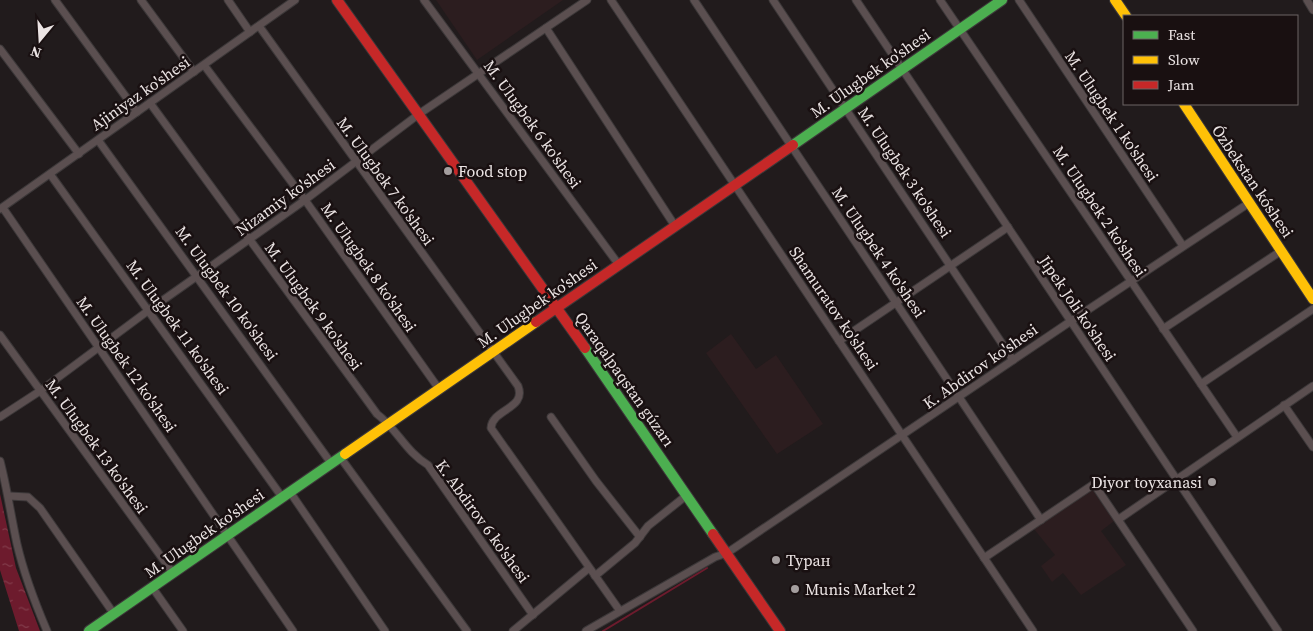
<svg xmlns="http://www.w3.org/2000/svg" width="1313" height="631" font-family="'Source Serif 4',serif">
	<style>
		.built { fill: #2c1d1f }
		.water { fill: url(#water-ripples) }
		.lines { fill: none; stroke-linecap: round; stroke-linejoin: round }
		.stream { stroke: #6d1b2d; stroke-width: 2 }
		.street-casing { stroke: #3c3839; stroke-width: 9 }
		.fast-casing { stroke: #3c3839; stroke-width: 12 }
		.slow-casing { stroke: #3c3839; stroke-width: 12 }
		.jam-casing { stroke: #3c3839; stroke-width: 12 }
		.street { stroke: #5b4f50; stroke-width: 7 }
		.fast { stroke: #4caf50; stroke-width: 10 }
		.slow { stroke: #ffc107; stroke-width: 10 }
		.jam { stroke: #c62828; stroke-width: 10 }
		.poi-dot { fill: #a49e9e; stroke: #191011; stroke-width: 2 }
		.labels { text-anchor: middle; dominant-baseline: central; stroke-width: 5; stroke-linejoin: round; paint-order: stroke }
		.street-label { font-size: 16px; fill: #ebe4e4; stroke: #191011 }
		.poi-label { font-size: 16px; fill: #ebe4e4; stroke: #191011; text-anchor: start }
	</style>
	<defs>
		<pattern id="water-ripples" width="26" height="14" patternUnits="userSpaceOnUse" patternTransform="scale(1.25)"><rect width="26" height="14" fill="#6d1b2d"/><path d="M2 4q2-2 4 0t4 0M15 11q2-2 4 0t4 0" fill="none" stroke="#823c4b"/></pattern>
	</defs>
	<rect width="100%" height="100%" fill="#211b1c"/>
	<!-- built -->
	<g class="built">
		<polygon points="436,0 563,0 477,60"/>
		<polygon points="731,334 756,369 776,355 823,424 777,454 706,353"/>
		<polygon points="1092,489 1114,521 1101,531 1126,565 1081,595 1063,573 1052,582 1041,566 1055,555 1034,529"/>
	</g>
	<!-- water -->
	<polygon class="water" points="0,494 16,568 40,631 19,631 0,570"/>
	<g class="lines">
		<!-- stream -->
		<polyline class="stream" points="603,631 707,568"/>
		<defs>
			<g id="street">
				<polyline points="55,0 137,112"/>
				<polyline points="141,0 194,72"/>
				<polyline points="228,0 250,32"/>
				<polyline points="424,0 619,265"/>
				<polyline points="611,0 1033,631"/>
				<polyline points="694,0 1041,520"/>
				<polyline points="773,0 1013,360"/>
				<polyline points="856,0 1278,631"/>
				<polyline points="940,0 1237,437"/>
				<polyline points="1019,0 1183,246"/>
				<polyline points="1307,0 1313,10"/>
				<path d="M259,26L518,386C527,409 492,409 491,428L620,611"/>
				<polyline points="546,28 675,226"/>
				<polyline points="0,49 79,154"/>
				<polyline points="204,65 305,200 439,389"/>
				<path d="M150,103L377,414C397,429 406,452 428,465L533,615"/>
				<polyline points="98,140 331,463"/>
				<polyline points="50,174 282,497"/>
				<polyline points="3,208 293,631"/>
				<polyline points="0,209 295,0"/>
				<polyline points="1163,329 1281,251"/>
				<polyline points="0,335 173,573"/>
				<polyline points="839,341 1008,227"/>
				<polyline points="1201,384 1313,309"/>
				<polyline points="1284,405 1313,447"/>
				<polyline points="0,417 40,391 149,310 305,200 419,114 587,0"/>
				<polyline points="551,417 596,481 640,537"/>
				<polyline points="340,457 467,631"/>
				<path d="M0,461C7,488 11,516 17,544C24,574 35,603 47,631"/>
				<polyline points="290,492 385,631"/>
				<polyline points="9,496 28,497 40,508 114,614"/>
				<polyline points="1119,519 1313,386"/>
				<polyline points="984,558 1094,484 1193,631"/>
				<polyline points="595,576 635,543 648,526 687,495"/>
				<polyline points="152,587 183,631"/>
				<polyline points="513,631 589,568"/>
				<polyline points="586,631 715,557 727,553 1071,321 1249,203"/>
			</g>
			<g id="fast">
				<polyline points="793,145 1002,0"/>
				<polyline points="585,348 713,534"/>
				<polyline points="89,631 345,454"/>
			</g>
			<g id="slow">
				<polyline points="1115,0 1126,16"/>
				<polyline points="1184,104 1313,299"/>
				<polyline points="345,454 536,322"/>
			</g>
			<g id="jam">
				<polyline points="337,0 585,348"/>
				<polyline points="536,322 793,145"/>
				<polyline points="713,534 780,631"/>
			</g>
		</defs>
		<!-- street casing -->
		<use href="#street" class="street-casing"/>
		<!-- fast casing -->
		<use href="#fast" class="fast-casing"/>
		<!-- slow casing -->
		<use href="#slow" class="slow-casing"/>
		<!-- jam casing -->
		<use href="#jam" class="jam-casing"/>
		<!-- street -->
		<use href="#street" class="street"/>
		<!-- fast -->
		<use href="#fast" class="fast"/>
		<!-- slow -->
		<use href="#slow" class="slow"/>
		<!-- jam -->
		<use href="#jam" class="jam"/>
	</g>
	<!-- markers -->
	<g class="poi-dot">
		<circle cx="448" cy="171" r="5"/>
		<circle cx="1212" cy="482" r="5"/>
		<circle cx="776" cy="560" r="5"/>
		<circle cx="795" cy="589" r="5"/>
	</g>
	<g class="labels">
		<!-- street labels -->
		<g class="street-label">
			<text transform="translate(870 73) rotate(-35)">M. Ulugbek ko'shesi</text>
			<text transform="translate(140 93) rotate(-35)">Ajiniyaz ko'shesi</text>
			<text transform="translate(1112 116) rotate(56)">M. Ulugbek 1 ko'shesi</text>
			<text transform="translate(533 124) rotate(54)">M. Ulugbek 6 ko'shesi</text>
			<text transform="translate(905 172) rotate(56)">M. Ulugbek 3 ko'shesi</text>
			<text transform="translate(386 181) rotate(54)">M. Ulugbek 7 ko'shesi</text>
			<text transform="translate(1253 181) rotate(56)">Ózbekstan kóshesi</text>
			<text transform="translate(285 197) rotate(-36)">Nizamiy ko'shesi</text>
			<text transform="translate(1100 211) rotate(56)">M. Ulugbek 2 ko'shesi</text>
			<text transform="translate(879 252) rotate(56)">M. Ulugbek 4 ko'shesi</text>
			<text transform="translate(369 267) rotate(55)">M. Ulugbek 8 ko'shesi</text>
			<text transform="translate(227 293) rotate(54)">M. Ulugbek 10 ko'shesi</text>
			<text transform="translate(537 303) rotate(-35)">M. Ulugbek ko'shesi</text>
			<text transform="translate(314 306) rotate(54)">M. Ulugbek 9 ko'shesi</text>
			<text transform="translate(834 308) rotate(56)">Shamuratov ko'shesi</text>
			<text transform="translate(1078 308) rotate(56)">Jipek Joli ko'shesi</text>
			<text transform="translate(178 327) rotate(54)">M. Ulugbek 11 ko'shesi</text>
			<text transform="translate(127 364) rotate(55)">M. Ulugbek 12 ko'shesi</text>
			<text transform="translate(980 366) rotate(-35)">K. Abdirov ko'shesi</text>
			<text transform="translate(625 379) rotate(55)">Qaraqalpaqstan gúzarı</text>
			<text transform="translate(97 446) rotate(54)">M. Ulugbek 13 ko'shesi</text>
			<text transform="translate(483 521) rotate(54)">K. Abdirov 6 ko'shesi</text>
			<text transform="translate(204 533) rotate(-35)">M. Ulugbek ko'shesi</text>
		</g>
		<!-- poi labels -->
		<g class="poi-label">
			<text x="458" y="171">Food stop</text>
			<text x="1202" y="482" text-anchor="end">Diyor toyxanasi</text>
			<text x="786" y="560">Туран</text>
			<text x="805" y="589">Munis Market 2</text>
		</g>
	</g>
	<!-- legend -->
	<rect x="1123" y="15" width="175" height="90" fill="#191011" stroke="#6d6565"/>
	<rect x="1133" y="31" width="25" height="8" fill="#4caf50" stroke="#6d6565"/>
	<text x="1168" y="40" font-size="15" fill="#ebe4e4">Fast</text>
	<rect x="1133" y="56" width="25" height="8" fill="#ffc107" stroke="#6d6565"/>
	<text x="1168" y="65" font-size="15" fill="#ebe4e4">Slow</text>
	<rect x="1133" y="81" width="25" height="8" fill="#c62828" stroke="#6d6565"/>
	<text x="1168" y="90" font-size="15" fill="#ebe4e4">Jam</text>
	<!-- north arrow -->
	<g transform="translate(40 40) rotate(198)" stroke="#191011" stroke-width="4" paint-order="stroke">
	<path d="M0-4L9 19L0 12L-9 19Z" fill="#ebe4e4"/>
	<text y="-8" font-size="14" font-weight="bold" text-anchor="middle" fill="#ebe4e4">N</text>
	</g>
</svg>
